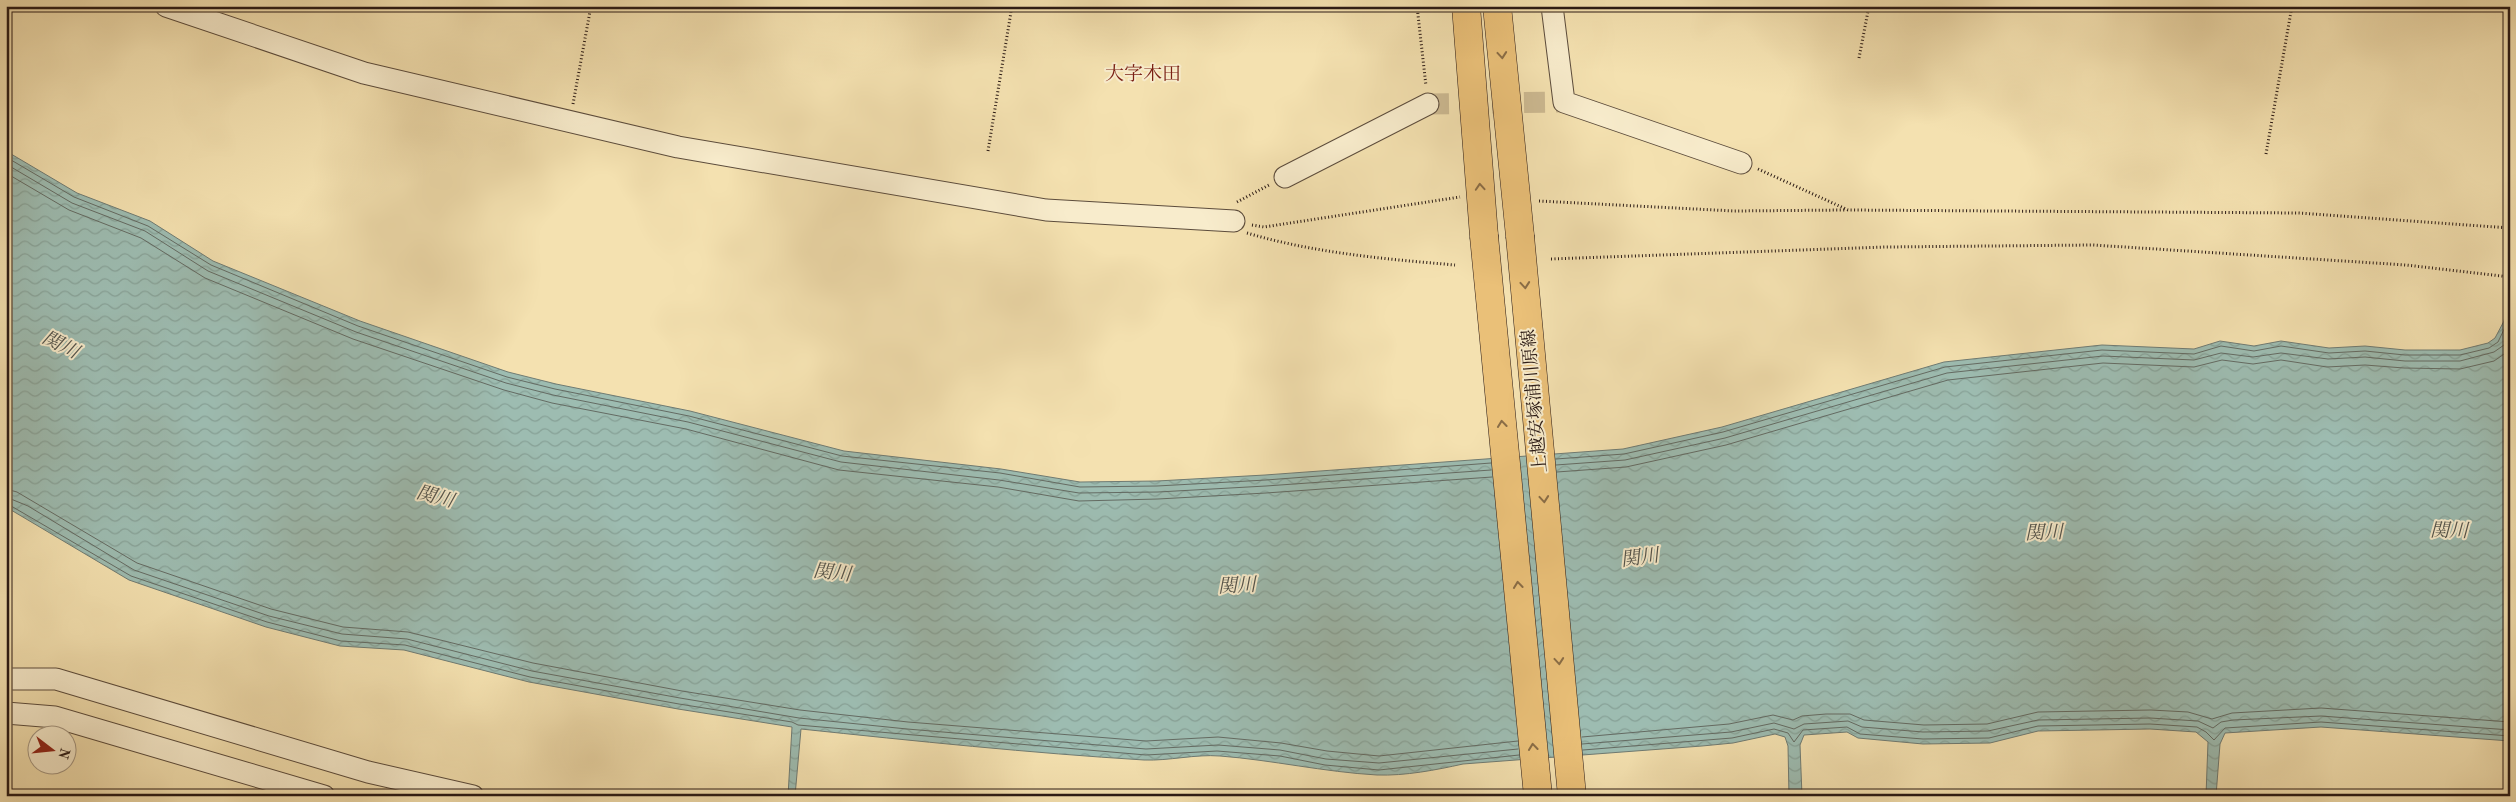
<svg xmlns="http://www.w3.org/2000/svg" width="2516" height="802" font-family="'Old Standard TT','Noto Serif JP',serif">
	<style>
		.water { fill: url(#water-waves); stroke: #6f7b73 }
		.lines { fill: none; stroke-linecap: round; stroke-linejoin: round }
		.shore { stroke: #646b63; stroke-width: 1 }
		.minor-tunnel { stroke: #ccb991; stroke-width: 21; stroke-dasharray: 21 11; stroke-linecap: butt }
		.minor-casing { stroke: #5c4c3c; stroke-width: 23 }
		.major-casing { stroke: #2a1a15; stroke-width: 29 }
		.path { stroke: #2a1a15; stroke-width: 3; stroke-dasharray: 1 2.5; stroke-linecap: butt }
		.minor { stroke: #f8eccc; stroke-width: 21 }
		.major { stroke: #eac078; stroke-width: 28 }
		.major-bridge-casing { stroke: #2a1a15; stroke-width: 29; stroke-linecap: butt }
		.major-bridge { stroke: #eac078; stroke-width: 28 }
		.oneway { stroke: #8a6d46 }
		.labels { text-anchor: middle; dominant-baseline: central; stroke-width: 4; stroke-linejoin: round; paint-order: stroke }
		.street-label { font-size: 18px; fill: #2a1a15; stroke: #f8eccc }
		.neighbourhood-label { font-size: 19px; fill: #7a1f14; stroke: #f8eccc }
		.water-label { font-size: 19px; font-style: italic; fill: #52534c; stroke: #f8eccc }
	</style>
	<defs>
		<pattern id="water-waves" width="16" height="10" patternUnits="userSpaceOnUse" patternTransform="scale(1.25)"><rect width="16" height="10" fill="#9dbcb1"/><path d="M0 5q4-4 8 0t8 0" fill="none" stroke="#87a197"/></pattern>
	</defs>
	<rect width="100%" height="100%" fill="#f4e1b0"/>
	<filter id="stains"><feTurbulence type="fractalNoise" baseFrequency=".004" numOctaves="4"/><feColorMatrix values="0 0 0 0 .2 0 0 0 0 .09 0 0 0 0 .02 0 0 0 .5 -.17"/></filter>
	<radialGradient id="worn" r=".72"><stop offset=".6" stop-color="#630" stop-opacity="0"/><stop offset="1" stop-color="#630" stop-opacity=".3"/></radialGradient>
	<!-- water -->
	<path class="water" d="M6,151L77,193L150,221L213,261L360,321L508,372L556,384L690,411L844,451L1001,469L1080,482L1157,481L1265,475L1623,449L1722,427L1944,362L2102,345L2194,349L2220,341L2254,346L2281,341L2329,348L2365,346L2405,350H2460L2488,343L2495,338L2504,321L2510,293V741L2321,727L2225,733L2220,744L2216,796H2206L2208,742L2196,732L2150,729L2038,731L1990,743L1923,744L1858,738L1847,732L1804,735L1800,745L1802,796H1789L1788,746L1785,737L1775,734L1733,743L1702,746L1463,764C1436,770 1405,776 1377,775C1324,772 1272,760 1220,756C1195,754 1169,761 1144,760C1030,753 915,741 801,729L795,796H788L792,727L678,709L529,682L404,650L340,646L266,627L129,580L6,507Z"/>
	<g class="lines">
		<!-- shore -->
		<g class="shore">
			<polyline points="6,157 74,197 148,226 211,265 358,326 507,377 555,389 689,416 842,456 1000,473 1080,487 1157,486 1266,480 1491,463"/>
			<polyline points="6,164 72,203 145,231 208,271 356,332 506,383 553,395 688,422 841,462 999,480 1079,493 1158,492 1266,486 1491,470"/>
			<polyline points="6,173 69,210 141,238 205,278 353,339 504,390 552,403 686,429 839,470 998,487 1079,501 1158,499 1266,493 1492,477"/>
			<polyline points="1556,459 1624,454 1723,432 1945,367 2102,350 2194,354 2221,346 2254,351 2281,346 2329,353 2365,351 2405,355 2460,355 2489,348 2498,342 2510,317"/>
			<polyline points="1556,465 1625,460 1725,438 1947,373 2103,356 2194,360 2221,353 2253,357 2281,353 2328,359 2365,357 2405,361 2460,361 2494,352 2504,345 2510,334"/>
			<polyline points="1557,472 1626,467 1726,445 1948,380 2103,363 2194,367 2222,360 2253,364 2281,360 2327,367 2365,365 2404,368 2460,369 2494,361 2510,350"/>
			<polyline points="6,489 17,492 137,563 271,609 343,627 408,632 533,663 682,691 800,710 908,722 1146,741 1218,737 1281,743 1327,751 1379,756 1518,741"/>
			<polyline points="6,497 28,506 134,570 269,616 342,634 407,639 532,671 680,698 799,718 907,729 1146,749 1218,745 1280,750 1326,759 1379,763 1518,749"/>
			<polyline points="6,503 131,576 267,622 341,641 405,645 530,677 679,704 792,722 798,725 1146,755 1217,751 1280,756 1325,765 1379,770 1519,755"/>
			<polyline points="1582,737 1729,724 1773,715 1793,720 1802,716 1826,714 1850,714 1864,720 1924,725 1987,724 2038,712 2151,710 2188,712 2212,719 2232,713 2321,708 2510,722"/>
			<polyline points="1582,744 1731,732 1774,723 1794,729 1804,724 1848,721 1862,727 1923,732 1988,731 2038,720 2150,718 2198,721 2213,728 2221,722 2233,720 2321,716 2510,730"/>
			<polyline points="1583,750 1732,738 1774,729 1788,733 1794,742 1803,730 1847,727 1860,734 1923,739 1989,738 2038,726 2150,724 2197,727 2206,732 2214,740 2225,728 2321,722 2510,736"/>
		</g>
		<!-- minor-tunnel -->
		<polyline class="minor-tunnel" points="1428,104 1564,102"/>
		<defs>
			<g id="minor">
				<polyline points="166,6 364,73 678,147 1046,210 1234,221"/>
				<polyline points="1552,6 1564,102 1741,163"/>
				<polyline points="1285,177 1428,104"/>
				<polyline points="6,679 56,679 368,772 473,796"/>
				<polyline points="6,713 55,717 324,796"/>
			</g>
			<g id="major">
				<polyline points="1466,6 1484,236"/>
				<polyline points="1497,6 1520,236"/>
			</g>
		</defs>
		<!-- minor casing -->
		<use href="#minor" class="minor-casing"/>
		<!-- major casing -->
		<use href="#major" class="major-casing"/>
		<!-- path -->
		<g class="path">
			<polyline points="1417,6 1426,86"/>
			<polyline points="1859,58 1869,6"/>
			<polyline points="573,104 591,6"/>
			<polyline points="988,151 1012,6"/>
			<polyline points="2266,154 2292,6"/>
			<polyline points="1758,169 1848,210 2299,213 2510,228"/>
			<polyline points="1539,201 1734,211 1845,210"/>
			<polyline points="1237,202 1269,185"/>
			<polyline points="1252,225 1264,227 1460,197"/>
			<path d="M1247,233C1314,253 1385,259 1455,265"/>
			<polyline points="1551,259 1886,247 2093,245 2406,265 2510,277"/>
		</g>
		<!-- minor -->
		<use href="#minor" class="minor"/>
		<!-- major -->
		<use href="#major" class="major"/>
		<defs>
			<g id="major-bridge">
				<polyline points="1484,236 1538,796"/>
				<polyline points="1520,236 1572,796"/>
			</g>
		</defs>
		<!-- major-bridge casing -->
		<use href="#major-bridge" class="major-bridge-casing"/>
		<!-- major-bridge -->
		<use href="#major-bridge" class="major-bridge"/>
	</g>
	<!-- one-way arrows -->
	<defs><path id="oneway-chevron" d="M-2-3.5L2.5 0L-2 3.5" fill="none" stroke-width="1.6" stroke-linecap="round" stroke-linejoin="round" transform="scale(1.25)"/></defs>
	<g class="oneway">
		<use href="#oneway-chevron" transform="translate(1502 55) rotate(85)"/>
		<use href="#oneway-chevron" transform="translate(1480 187) rotate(-94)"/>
		<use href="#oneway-chevron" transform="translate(1525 285) rotate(85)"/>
		<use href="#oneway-chevron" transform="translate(1502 424) rotate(-96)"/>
		<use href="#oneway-chevron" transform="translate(1544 499) rotate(85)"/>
		<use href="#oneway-chevron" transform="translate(1518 585) rotate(-96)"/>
		<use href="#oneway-chevron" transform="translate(1559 661) rotate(85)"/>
		<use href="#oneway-chevron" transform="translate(1533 747) rotate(-96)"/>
	</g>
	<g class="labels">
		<!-- street labels -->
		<g class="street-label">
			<text transform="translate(1535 401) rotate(-95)">上越安塚浦川原線</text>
		</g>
		<!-- neighbourhood labels -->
		<g class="neighbourhood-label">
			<text x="1143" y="75">大字木田</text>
		</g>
		<!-- water labels -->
		<g class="water-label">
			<text transform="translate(60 346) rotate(27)">関川</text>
			<text transform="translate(435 498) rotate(15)">関川</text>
			<text transform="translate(2449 532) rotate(1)">関川</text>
			<text transform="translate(2044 534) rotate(-2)">関川</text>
			<text transform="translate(1640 559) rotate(-8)">関川</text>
			<text transform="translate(832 574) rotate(6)">関川</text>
			<text transform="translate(1237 587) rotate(-3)">関川</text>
		</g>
	</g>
	<!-- margin -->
	<rect width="2516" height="802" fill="none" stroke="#f4e1b0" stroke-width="25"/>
	<rect x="8" y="8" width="2501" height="787" fill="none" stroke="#2a1a15" stroke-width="2.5"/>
	<rect x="12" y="12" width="2491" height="777" fill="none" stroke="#2a1a15"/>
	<!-- north arrow -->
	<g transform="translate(52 750) rotate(106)"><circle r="24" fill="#f8eccc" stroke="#a69883"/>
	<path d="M0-4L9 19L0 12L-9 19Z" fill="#8f2418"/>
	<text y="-8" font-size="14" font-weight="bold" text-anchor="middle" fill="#2a1a15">N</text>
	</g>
	<rect width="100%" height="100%" filter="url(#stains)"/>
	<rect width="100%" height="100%" fill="url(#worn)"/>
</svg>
